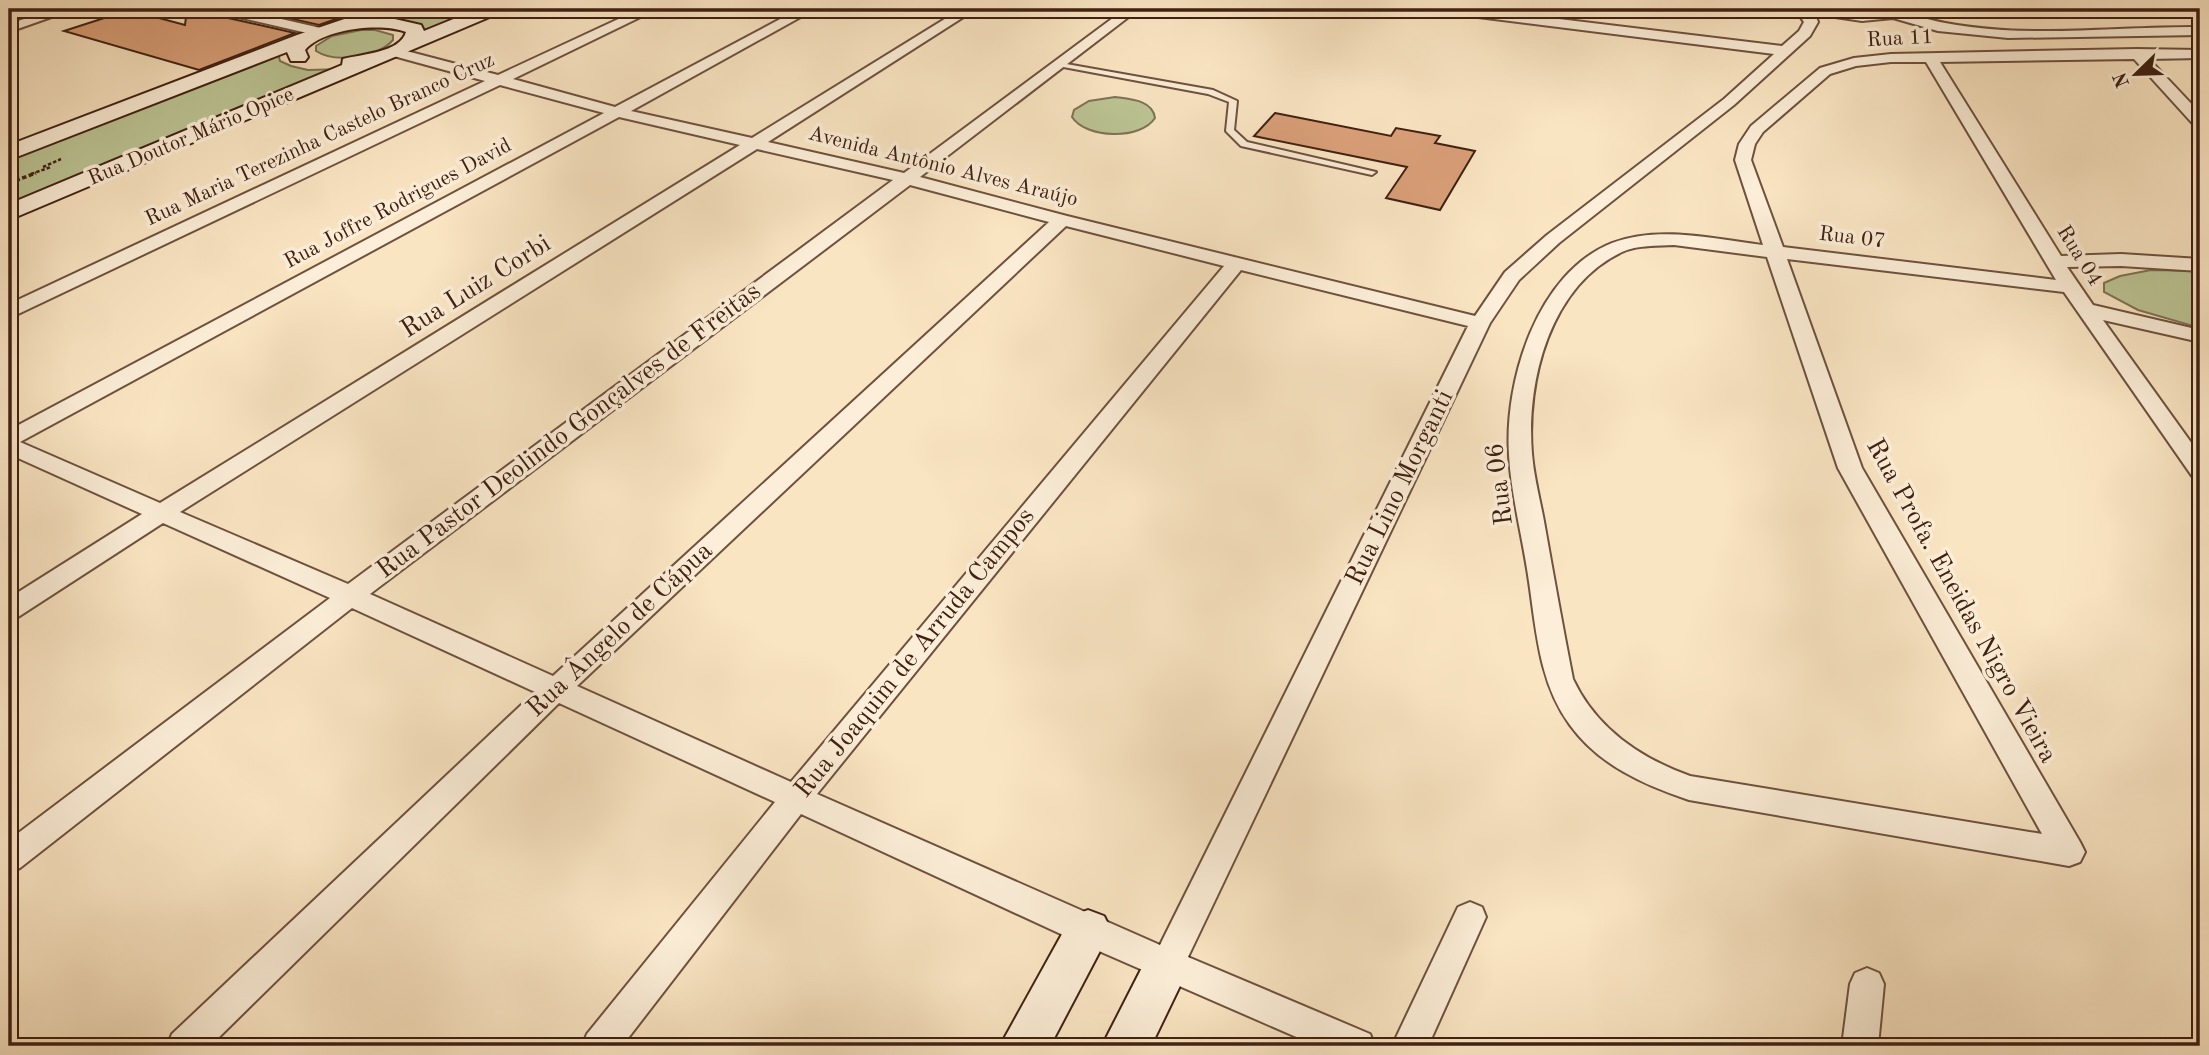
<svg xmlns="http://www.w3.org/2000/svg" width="2209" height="1055" font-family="'Old Standard TT',serif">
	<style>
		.green { fill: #bcc595; stroke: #7e7254; stroke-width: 2 }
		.building { fill: #daa079; stroke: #3f2012; stroke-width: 2 }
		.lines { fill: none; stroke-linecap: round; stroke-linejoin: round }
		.lane-casing { stroke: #6e513e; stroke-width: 4 }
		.street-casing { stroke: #6e513e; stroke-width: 4 }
		.secondary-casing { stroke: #3f2012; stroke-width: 4 }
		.path-far1 { stroke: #3f2012; stroke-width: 2.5; stroke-dasharray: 3.5 2; stroke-linecap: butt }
		.path { stroke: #3f2012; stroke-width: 3.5; stroke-dasharray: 4.5 2.5; stroke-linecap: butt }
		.lane { fill: #fceed8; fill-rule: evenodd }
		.street { fill: #fceed8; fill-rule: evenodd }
		.secondary { fill: #fceed8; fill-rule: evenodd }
		.labels { text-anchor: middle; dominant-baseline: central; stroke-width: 7; stroke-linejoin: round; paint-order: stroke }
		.far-street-label { font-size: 21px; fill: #3f2012; stroke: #fceed8 }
		.street-label { font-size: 26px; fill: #3f2012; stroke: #fceed8 }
	</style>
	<rect width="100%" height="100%" fill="#fae5c3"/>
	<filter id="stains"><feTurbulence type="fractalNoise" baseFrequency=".00286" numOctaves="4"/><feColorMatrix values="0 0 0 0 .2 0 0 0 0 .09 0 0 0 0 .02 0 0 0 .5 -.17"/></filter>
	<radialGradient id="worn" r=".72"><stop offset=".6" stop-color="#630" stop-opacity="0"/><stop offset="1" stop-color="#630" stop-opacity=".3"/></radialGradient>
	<!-- green -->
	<g class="green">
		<polygon points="391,9 484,9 424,35 419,25 393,19 363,20"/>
		<path d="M361,30H375L393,35V40C378,57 336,64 316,51V46L332,36Z"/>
		<polygon points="278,53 280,61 291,66 308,70 344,69 9,208 9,159"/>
		<path d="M1115,97C1130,99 1153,100 1155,118C1141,140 1086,139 1072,117L1074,110L1089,101Z"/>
		<polygon points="2151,270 2200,271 2200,328 2138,310 2104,292 2104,283 2120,276"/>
	</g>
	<!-- building -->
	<g class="building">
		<polygon points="187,9 211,9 215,15 295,33 199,70 64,31 129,10 185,25"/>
		<polygon points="248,9 359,9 359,11 319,25"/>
		<polygon points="1275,113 1391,136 1396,128 1440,136 1435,143 1475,151 1440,210 1386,198 1407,167 1254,136"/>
	</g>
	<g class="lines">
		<defs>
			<polygon id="lane" points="1055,62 1213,90 1237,101 1234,130 1247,142 1376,172 1372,175 1241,146 1226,131 1229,102 1208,94 1058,66 1054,64"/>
			<g id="street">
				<polygon points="54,9 74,9 9,32 9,24"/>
				<polygon points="214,9 237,9 325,29 327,32 320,36 216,12"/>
				<path d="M640,9H657L513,79L615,107L799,9H815L631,111L752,138L961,9H976L768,142L904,173L1125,9H1139L920,177L1067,216L1475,316L1505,272L1547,235L1724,99L1774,54L1446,13L1440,9H1476L1782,46L1799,31L1804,22L1795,9L1862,12L1918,9L1909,14C2002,43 2104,26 2200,27V35L2008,38L1938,31L1893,18L1862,21L1815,14L1818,22L1810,36L1734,105L1559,243L1519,280L1490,323L1188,957L1370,1034L1375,1046H1317L1076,941L801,814L622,1046H582L587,1034L775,802L559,703L210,1046H167L172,1034L535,692L352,608L20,868L9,872V840L330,598L163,523L18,617L9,619V598L142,514L9,454V430L604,113L500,85L16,315L9,317V304L485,81L390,55V49L395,48L498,75ZM619,117L740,145L160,503L20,442ZM757,149L893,180L348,584L180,512ZM910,185L1049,222L553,676L370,594ZM1066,226L1224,266L791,782L577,686ZM1241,270L1468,326L1160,945L817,794Z"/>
				<polygon points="1989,9 2125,9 2118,13 2055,17 1996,13"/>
				<path d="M2136,49L2200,50V58L2149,59L2200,113V127L2194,125L2134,59L1940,62L2061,256L2121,254L2200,259V271L2121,266L2067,267L2093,305L2200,330V342L2103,320L2200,455V478L2192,476L2064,292L1787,259L1862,468L2080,842L2085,852L2080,862L2069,866L1689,800C1644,785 1599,765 1570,725C1538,682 1536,626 1528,575C1522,535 1511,494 1509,455C1504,381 1537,273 1612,243C1659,225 1715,239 1763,245L1735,160L1739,144L1751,126L1820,68L1854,58L1891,54ZM1891,62H1926L2056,280L1783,247L1751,160L1755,144L1763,132L1830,74L1856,66ZM1674,245L1767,257L1838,468L2042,834L1690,776C1640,758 1596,728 1573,679C1563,628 1554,578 1545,527C1541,503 1534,479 1532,454C1526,381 1550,286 1622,252C1637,245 1657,246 1674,245Z"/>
				<polygon points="1470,902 1482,907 1486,917 1428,1046 1392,1046 1458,907"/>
				<polygon points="1867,968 1879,973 1884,984 1878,1046 1842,1046 1850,984 1855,973"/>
			</g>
			<g id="secondary">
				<path d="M374,9H400L397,13L386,17L421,25L424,31L478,9H502L499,13L9,220V204L342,65L343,59C361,54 400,53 406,32C380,22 323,29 305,50L308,57L305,61H291L287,52L9,160V145L297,35Z"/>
				<polygon points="1088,910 1104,916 1111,930 1050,1046 1000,1046 1072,916"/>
				<polygon points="1168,942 1184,948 1191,963 1151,1046 1102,1046 1152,948"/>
			</g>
		</defs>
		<!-- lane casing -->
		<use href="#lane" class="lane-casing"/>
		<!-- street casing -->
		<use href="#street" class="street-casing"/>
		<!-- secondary casing -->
		<use href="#secondary" class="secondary-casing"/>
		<!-- path-far1 -->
		<g class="path-far1">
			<polyline points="43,167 61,159"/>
			<polyline points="31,174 51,167"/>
		</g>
		<!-- path -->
		<polyline class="path" points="9,183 36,173"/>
		<!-- lane -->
		<use href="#lane" class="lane"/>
		<!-- street -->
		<use href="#street" class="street"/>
		<!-- secondary -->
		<use href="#secondary" class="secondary"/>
	</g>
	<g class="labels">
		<!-- far-street labels -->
		<g class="far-street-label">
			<text transform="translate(1900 39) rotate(-3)">Rua 11</text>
			<text transform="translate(191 137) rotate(-23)">Rua Doutor Mário Opice</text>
			<text transform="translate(320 140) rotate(-25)">Rua Maria Terezinha Castelo Branco Cruz</text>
			<text transform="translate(943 167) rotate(14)">Avenida Antônio Alves Araújo</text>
			<text transform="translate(398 204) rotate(-28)">Rua Joffre Rodrigues David</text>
			<text transform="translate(1852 238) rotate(7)">Rua 07</text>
			<text transform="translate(2079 256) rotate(58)">Rua 04</text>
		</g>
		<!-- street labels -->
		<g class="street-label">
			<text transform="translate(476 287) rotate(-32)">Rua Luiz Corbi</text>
			<text transform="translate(569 431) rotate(-37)">Rua Pastor Deolindo Gonçalves de Freitas</text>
			<text transform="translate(1500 484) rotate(-97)">Rua 06</text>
			<text transform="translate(1400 488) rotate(-64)">Rua Lino Morganti</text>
			<text transform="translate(1961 601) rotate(61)">Rua Profa. Eneidas Nigro Vieira</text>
			<text transform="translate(620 630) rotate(-43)">Rua Ângelo de Cápua</text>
			<text transform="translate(915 653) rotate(-51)">Rua Joaquim de Arruda Campos</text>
		</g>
	</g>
	<!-- margin -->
	<rect width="2209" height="1055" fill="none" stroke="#fae5c3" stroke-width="35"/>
	<rect x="10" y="10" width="2188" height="1034" fill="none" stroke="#3f2012" stroke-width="3.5"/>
	<rect x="18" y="18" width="2174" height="1020" fill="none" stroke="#3f2012" stroke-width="2"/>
	<!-- north arrow -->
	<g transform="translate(2136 74) rotate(247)" stroke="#fceed8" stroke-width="5" paint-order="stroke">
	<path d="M0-5L12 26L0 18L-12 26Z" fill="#3f2012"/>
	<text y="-10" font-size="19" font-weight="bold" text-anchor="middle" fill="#3f2012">N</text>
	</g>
	<rect width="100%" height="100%" filter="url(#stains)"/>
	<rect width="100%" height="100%" fill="url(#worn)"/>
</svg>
